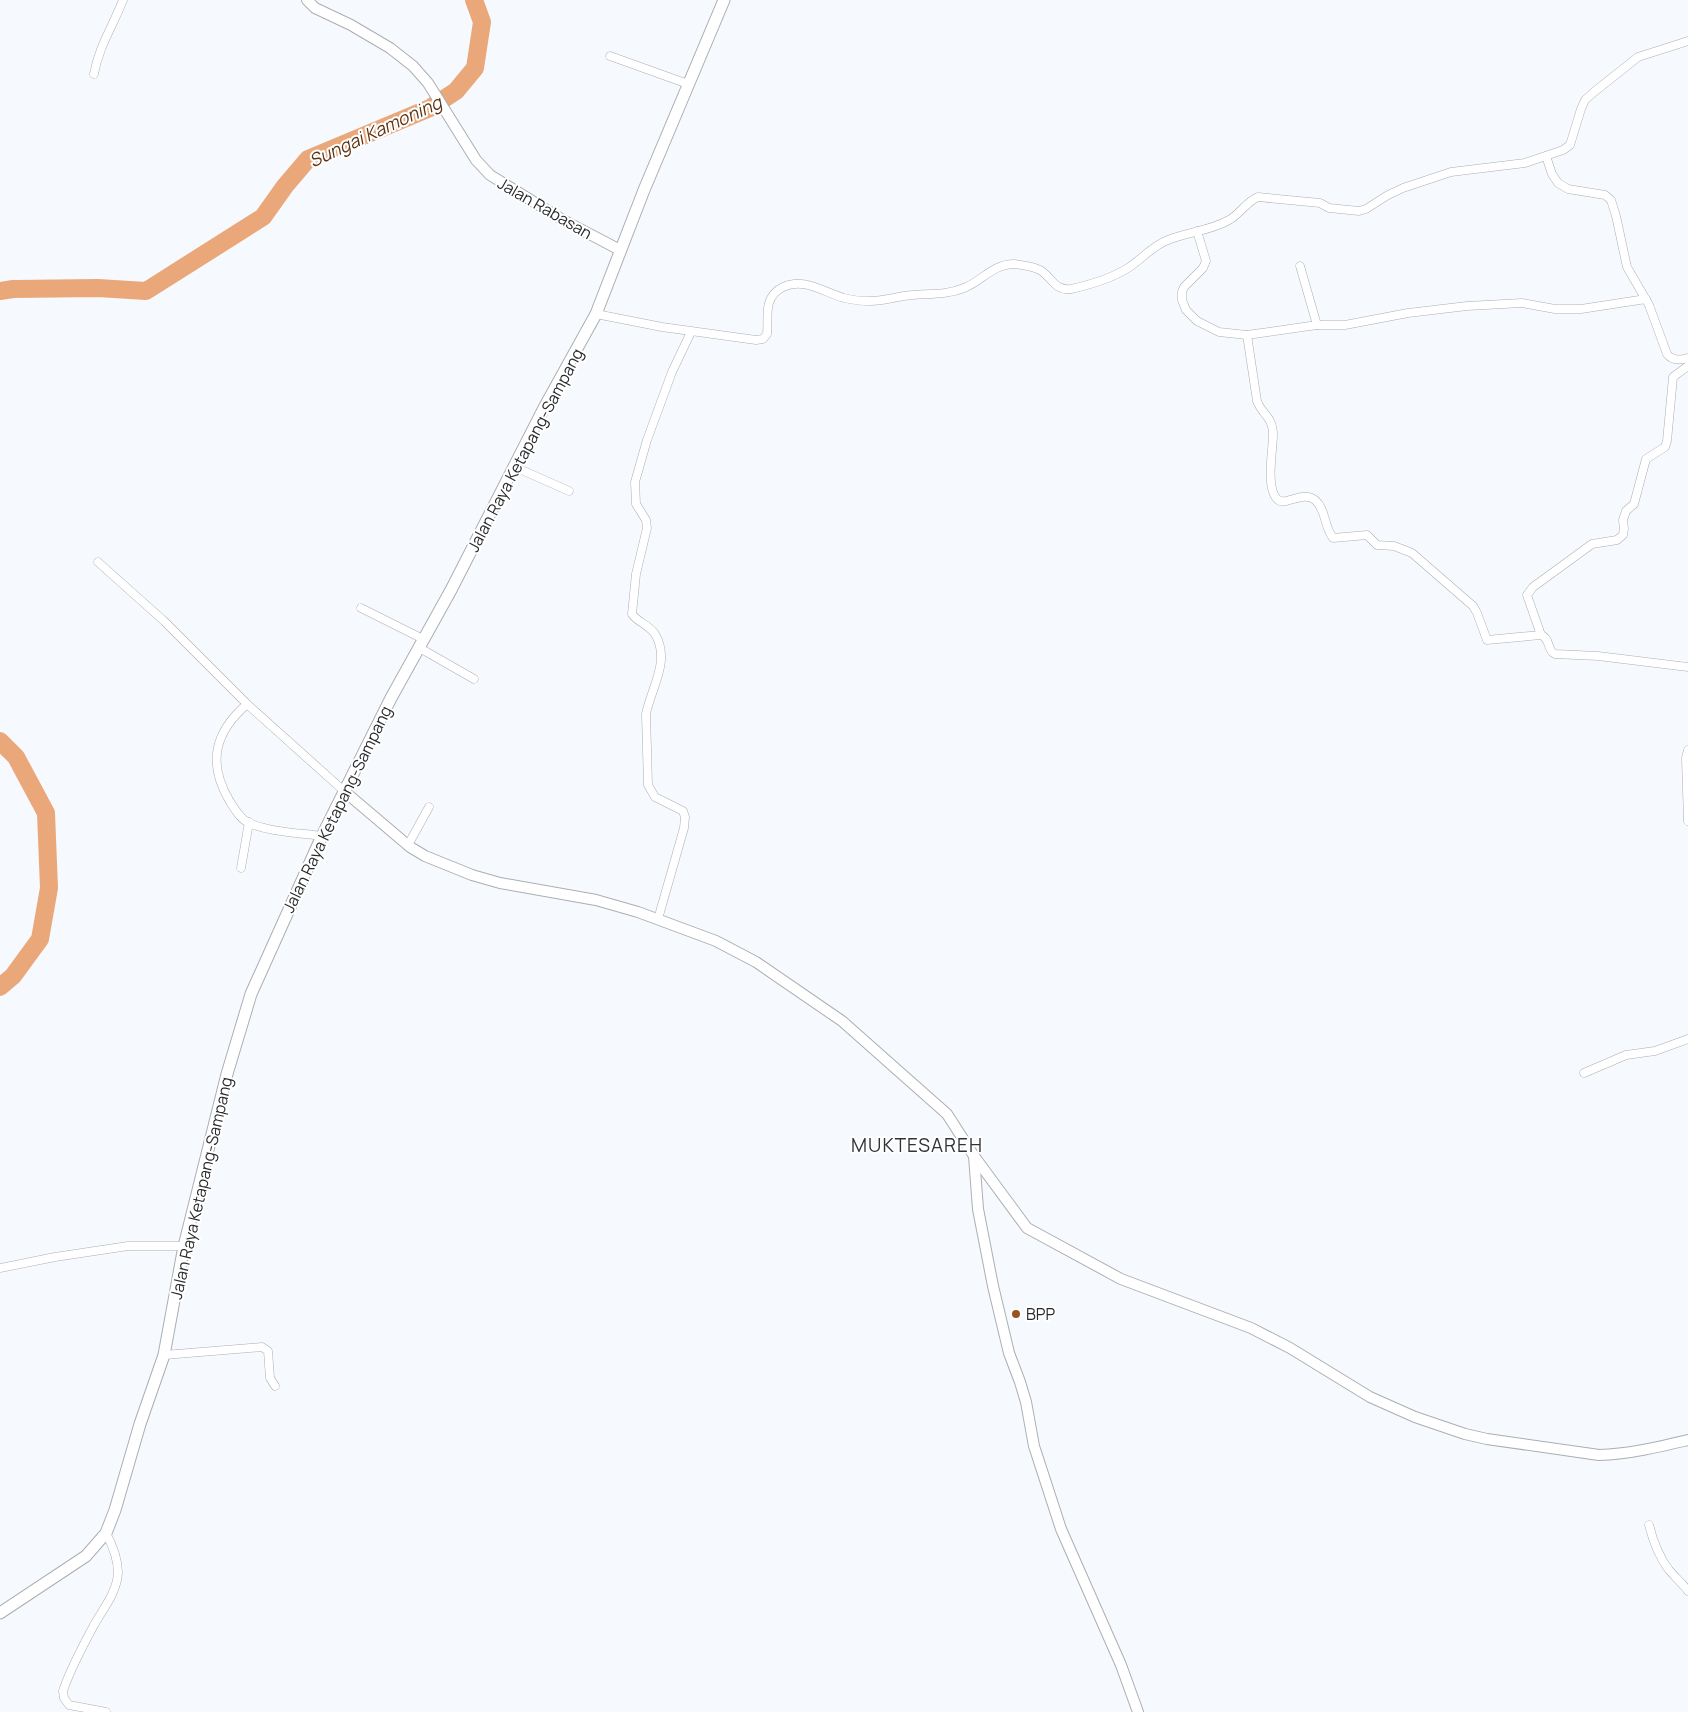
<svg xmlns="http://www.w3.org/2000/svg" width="1688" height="1712" font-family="Manrope,sans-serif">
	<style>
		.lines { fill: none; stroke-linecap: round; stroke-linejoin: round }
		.river { stroke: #eaa77a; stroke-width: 18 }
		.street-casing { stroke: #abaeb2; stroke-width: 9 }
		.secondary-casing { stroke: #abaeb2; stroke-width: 12 }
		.primary-casing { stroke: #abaeb2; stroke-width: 13 }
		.street { stroke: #fff; stroke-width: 8 }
		.secondary { stroke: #fff; stroke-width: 10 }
		.primary { stroke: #fff; stroke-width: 11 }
		.poi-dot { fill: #975522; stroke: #fff; stroke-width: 2 }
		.labels { text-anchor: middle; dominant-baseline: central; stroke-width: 4; stroke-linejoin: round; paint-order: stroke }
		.street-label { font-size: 16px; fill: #292a2c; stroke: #fff }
		.poi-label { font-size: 16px; fill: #292a2c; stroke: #fff; text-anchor: start }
		.water-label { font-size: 18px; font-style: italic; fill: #5e3311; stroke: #fff }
		.quarter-label { font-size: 19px; letter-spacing: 1px; fill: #313437; stroke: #fff }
	</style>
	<rect width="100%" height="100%" fill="#f6faff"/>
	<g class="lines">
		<!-- river -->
		<g class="river">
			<polyline points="0,291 13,289 98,288 146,291 263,217 285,186 308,159 430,108 456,91 475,68 482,22 474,0"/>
			<polyline points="0,741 16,757 46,813 49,888 40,939 13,976 0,987"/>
		</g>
		<defs>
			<g id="street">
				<polyline points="610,56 688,84"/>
				<path d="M94,74C99,46 113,26 123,0"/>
				<path d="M1546,156L1552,174L1558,183L1568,189L1605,195L1611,200L1616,216L1627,267L1649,305L1667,354C1672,361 1681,360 1688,358"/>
				<polyline points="1197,231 1206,261 1203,268 1184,287 1182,292 1182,300 1186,310 1197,321 1219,332 1247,335 1317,325 1345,325 1408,313 1467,306 1522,303 1555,309 1581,309 1646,299"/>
				<polyline points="1300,266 1317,325"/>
				<path d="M596,314L662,327L756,340L763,339L767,334C769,317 762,298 783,287C804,277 823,292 844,298C852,300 861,301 870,301C882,301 892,298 904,296C924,293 945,296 964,288C982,281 993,264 1014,264C1023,265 1032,266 1040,270C1052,277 1054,291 1071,289C1089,285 1112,278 1128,268C1142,259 1152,246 1168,240C1187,232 1210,231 1229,220C1240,214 1246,202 1258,197L1320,203L1329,208L1359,211L1366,209L1388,195L1403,188L1451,172L1525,163L1563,150L1570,145L1581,109L1585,100L1594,92L1638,57L1688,41"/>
				<path d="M1247,335L1257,401C1262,415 1273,416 1273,435C1273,450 1265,489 1278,500C1286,506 1303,490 1315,500C1326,509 1324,527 1333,538L1367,535L1377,545L1394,546L1412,553L1473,606L1477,613L1487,640L1541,635C1549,638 1547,645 1552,652L1555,654L1598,656L1688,667"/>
				<polyline points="515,467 569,491"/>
				<polyline points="98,562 164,621 247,704 344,791"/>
				<polyline points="361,608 423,639"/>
				<polyline points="1541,635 1527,595 1533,587 1592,544 1617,540 1623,535 1624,529 1623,520 1626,511 1634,504 1646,459 1665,447 1667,441 1673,377 1688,366"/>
				<polyline points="418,647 474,679"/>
				<path d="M247,704C215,732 207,762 229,800C234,808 240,819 249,823C269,832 300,833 322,836"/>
				<polyline points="1688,750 1686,758 1688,821"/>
				<polyline points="408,845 429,807"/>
				<polyline points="241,868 249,822"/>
				<path d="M658,919L684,828L685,817L683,811L655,797L648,785L646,714C651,688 671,661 655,634C648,624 637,622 632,614L636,574L647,528L646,520L636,504L635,482L647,440L672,372L691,332"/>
				<polyline points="1584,1073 1626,1055 1655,1051 1688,1039"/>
				<polyline points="0,1268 55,1257 128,1246 184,1246"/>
				<polyline points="164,1355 262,1347 268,1351 270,1378 275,1386"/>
				<path d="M1649,1525C1653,1541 1659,1557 1669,1570C1675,1577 1682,1583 1688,1591"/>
				<path d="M106,1533C113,1546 118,1558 118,1573C117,1592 103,1609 94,1625C83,1646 70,1669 63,1691L64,1698L69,1705L106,1712"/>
			</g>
			<g id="secondary">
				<polyline points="307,0 315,8 351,25 390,48 413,66 428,83 476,160 490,175 563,220 620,250"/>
				<path d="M344,791L410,847L425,856L472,875L500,883L596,900L638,912L716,941L756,962L842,1021L947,1114L974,1156L1027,1228L1121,1279L1251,1328L1290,1348L1370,1397L1415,1417L1465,1434L1487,1439L1599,1455C1629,1454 1658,1447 1688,1440"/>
				<polyline points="974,1156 978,1209 993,1286 1009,1353 1020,1382 1026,1402 1034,1446 1061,1529 1121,1665 1138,1712"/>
			</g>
			<polyline id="primary" points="0,1613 86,1556 106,1533 115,1510 140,1424 164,1355 184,1246 227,1074 251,994 322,836 391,698 451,590 544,408 596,314 644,190 724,0"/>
		</defs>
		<!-- street casing -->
		<use href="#street" class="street-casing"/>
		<!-- secondary casing -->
		<use href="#secondary" class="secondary-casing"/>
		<!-- primary casing -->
		<use href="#primary" class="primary-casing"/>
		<!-- street -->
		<use href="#street" class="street"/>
		<!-- secondary -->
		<use href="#secondary" class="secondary"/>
		<!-- primary -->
		<use href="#primary" class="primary"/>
	</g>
	<!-- markers -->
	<circle class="poi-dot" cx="1016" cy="1314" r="5"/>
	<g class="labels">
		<!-- street labels -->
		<g class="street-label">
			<text transform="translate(545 208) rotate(30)">Jalan Rabasan</text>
			<text transform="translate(525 450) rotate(-62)">Jalan Raya Ketapang-Sampang</text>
			<text transform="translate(337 809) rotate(-64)">Jalan Raya Ketapang-Sampang</text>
			<text transform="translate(201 1188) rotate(-77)">Jalan Raya Ketapang-Sampang</text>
		</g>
		<!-- poi labels -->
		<g class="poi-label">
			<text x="1026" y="1314">BPP</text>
		</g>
		<!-- water labels -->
		<g class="water-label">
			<text transform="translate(375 131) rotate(-25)">Sungai Kamoning</text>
		</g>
		<!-- quarter labels -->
		<g class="quarter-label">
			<text x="917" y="1145">MUKTESAREH</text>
		</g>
	</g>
</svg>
